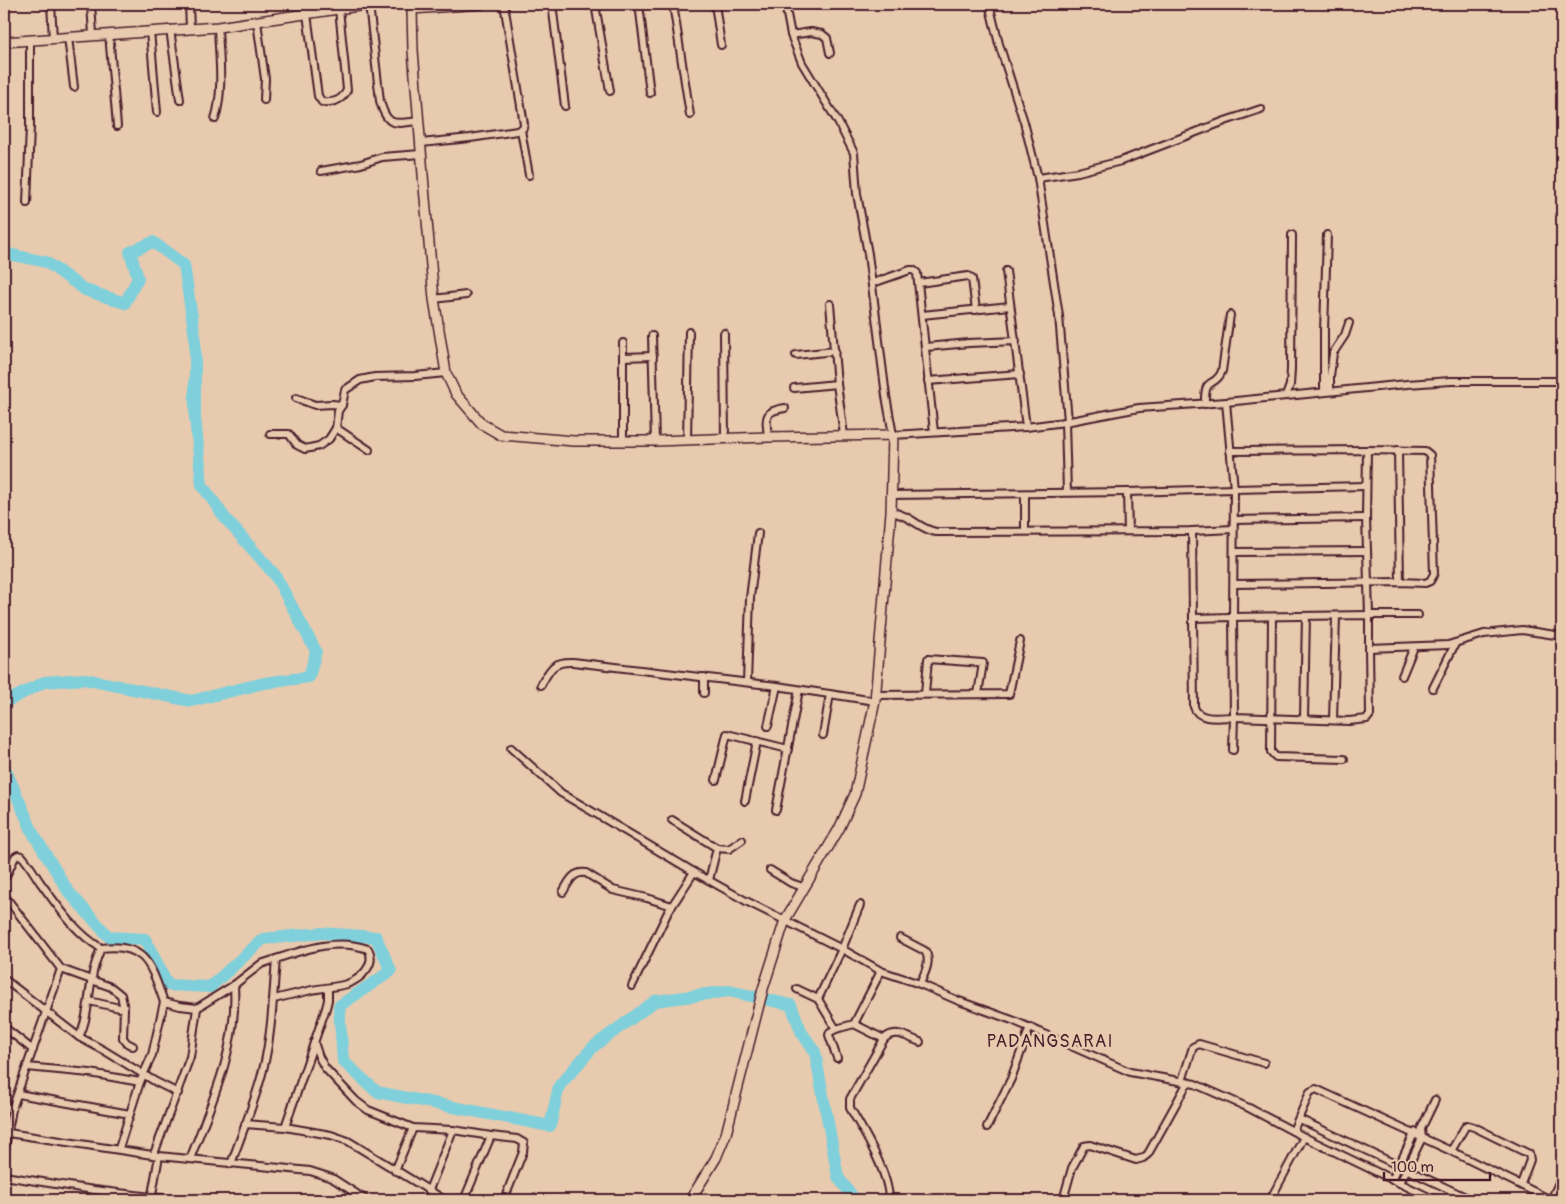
<svg xmlns="http://www.w3.org/2000/svg" width="1566" height="1204" font-family="Pangolin,sans-serif">
	<style>
		.lines { fill: none; stroke-linecap: round; stroke-linejoin: round }
		.river { stroke: #7fd0da; stroke-width: 12 }
		.minor-casing { stroke: #4a1f2b; stroke-width: 10 }
		.tertiary-casing { stroke: #4a1f2b; stroke-width: 12 }
		.minor { stroke: #e8caaf; stroke-width: 6 }
		.tertiary { stroke: #e8caaf; stroke-width: 9 }
		.labels { text-anchor: middle; dominant-baseline: central; stroke-width: 5; stroke-linejoin: round; paint-order: stroke }
		.quarter-label { font-size: 18px; letter-spacing: 1px; fill: #4a1f2b; stroke: #e8caaf }
	</style>
	<rect width="100%" height="100%" fill="#e8caaf"/>
	<filter id="ink" filterUnits="userSpaceOnUse"><feTurbulence type="fractalNoise" baseFrequency=".02" numOctaves="2"/><feDisplacementMap in="SourceGraphic" scale="10" xChannelSelector="R" yChannelSelector="G"/><feConvolveMatrix kernelMatrix="1 2 1 2 8 2 1 2 1" color-interpolation-filters="sRGB"/></filter>
	<g filter="url(#ink)">
		<g class="lines">
			<!-- river -->
			<g class="river">
				<polyline points="4,253 46,262 85,290 125,303 138,278 130,252 153,242 184,265 195,337 195,417 202,485 225,518 275,575 316,651 309,677 264,683 191,701 84,679 44,682 4,703"/>
				<polyline points="4,766 33,833 68,891 109,937 145,939 168,985 210,987 263,939 321,933 376,937 391,971 339,1006 343,1061 377,1092 550,1126 559,1086 593,1047 655,1001 729,991 791,1005 802,1033 815,1052 838,1177 855,1200"/>
			</g>
			<defs>
				<g id="minor">
					<polyline points="51,4 53,39"/>
					<polyline points="91,4 93,34"/>
					<polyline points="189,4 190,28"/>
					<path d="M369,4L380,101C387,127 394,124 418,121"/>
					<polyline points="552,4 565,106"/>
					<polyline points="595,4 610,91"/>
					<polyline points="639,4 650,93"/>
					<polyline points="673,4 690,115"/>
					<polyline points="715,4 721,45"/>
					<polyline points="785,4 791,35 802,63 838,122 854,153 857,194 868,254 886,396 893,435 1026,427 1065,422 1139,408 1226,402 1407,384 1451,381 1562,381"/>
					<polyline points="989,4 999,44 1024,122 1038,178 1059,316 1068,421"/>
					<path d="M307,14L318,96L322,102C333,103 342,101 347,90L339,9"/>
					<polyline points="257,22 265,79 264,100"/>
					<polyline points="170,29 180,100"/>
					<polyline points="150,31 157,112"/>
					<polyline points="109,34 117,126"/>
					<polyline points="791,35 811,32 822,34 827,38 830,53"/>
					<polyline points="68,37 74,87"/>
					<path d="M215,119C224,90 219,57 218,27"/>
					<polyline points="521,130 529,175"/>
					<polyline points="421,143 470,138 517,131 523,128 524,124 504,4"/>
					<polyline points="321,171 361,164 382,157 421,154"/>
					<polyline points="1038,178 1078,172 1121,161 1225,121 1261,109"/>
					<polyline points="27,203 30,127 30,40"/>
					<polyline points="1006,271 1026,427"/>
					<polyline points="873,283 910,270 913,270 917,273 934,432"/>
					<polyline points="919,283 968,276 972,279 976,310"/>
					<polyline points="434,299 466,295"/>
					<polyline points="830,304 837,384 844,435"/>
					<polyline points="922,315 1010,306"/>
					<polyline points="724,333 725,439"/>
					<polyline points="652,336 655,441"/>
					<polyline points="623,343 623,441"/>
					<polyline points="926,347 969,343 1016,341"/>
					<polyline points="796,355 835,351"/>
					<polyline points="623,357 653,356"/>
					<polyline points="928,381 1020,374"/>
					<polyline points="794,388 837,384"/>
					<polyline points="1330,391 1330,376 1333,353 1345,335 1349,323"/>
					<polyline points="1324,392 1324,331 1327,235"/>
					<polyline points="1286,396 1290,385 1291,369 1292,235"/>
					<polyline points="296,398 315,405 332,404 342,405"/>
					<polyline points="1226,402 1234,489 1366,486"/>
					<path d="M1205,404C1204,374 1215,389 1222,371L1230,315"/>
					<polyline points="1065,422 1067,492"/>
					<polyline points="336,428 369,450"/>
					<polyline points="270,434 289,434 297,445 305,449 319,446 329,439 336,428 338,411 342,405 345,390 360,380 375,377 415,376 446,373"/>
					<path d="M768,437C766,418 763,411 785,408"/>
					<polyline points="687,440 689,332"/>
					<polyline points="1398,450 1400,582"/>
					<polyline points="1230,451 1367,450 1366,518 1369,615 1418,615"/>
					<polyline points="1127,492 1128,531"/>
					<polyline points="1025,494 1025,531"/>
					<polyline points="892,495 1127,492 1234,489 1233,617 1369,615 1369,648 1448,645 1484,634 1522,630 1562,636"/>
					<path d="M891,512C911,515 919,529 936,532L1192,531L1233,529"/>
					<polyline points="1234,520 1366,518"/>
					<polyline points="1192,531 1193,618 1233,617 1234,717 1349,721 1367,719 1370,715 1369,648"/>
					<polyline points="1234,552 1367,551"/>
					<polyline points="1234,584 1400,582 1425,583 1430,581 1434,574 1430,455 1425,451 1367,450"/>
					<polyline points="1272,617 1271,752 1276,757 1344,759"/>
					<path d="M1193,618L1194,707C1199,722 1221,717 1234,717L1233,750"/>
					<polyline points="1402,676 1414,647"/>
					<polyline points="747,682 750,598 758,533"/>
					<path d="M541,685C550,669 553,661 573,662L777,686L875,701"/>
					<polyline points="1433,688 1455,644"/>
					<polyline points="704,693 704,677"/>
					<polyline points="925,694 928,659 983,663 978,694"/>
					<polyline points="876,695 1009,694 1020,641"/>
					<polyline points="1304,718 1306,616"/>
					<polyline points="1333,720 1336,616"/>
					<polyline points="768,726 777,686"/>
					<polyline points="823,735 830,694"/>
					<polyline points="511,748 561,793 694,872 746,901 842,949 881,971 920,984 959,1001 1012,1020 1130,1072 1195,1084 1249,1108 1304,1137 1435,1200"/>
					<polyline points="716,780 727,734 788,749"/>
					<polyline points="745,801 757,741"/>
					<polyline points="776,810 799,690"/>
					<polyline points="672,820 717,848 709,880"/>
					<polyline points="717,848 729,849 742,840"/>
					<polyline points="770,870 791,883 803,887"/>
					<path d="M4,880L15,857L18,855L22,856C29,864 34,873 40,882C57,905 75,933 101,948"/>
					<path d="M563,892C569,882 573,871 586,873L613,890L647,898L672,906"/>
					<polyline points="4,895 61,969 111,987 121,995 124,1009 123,1038 127,1043 133,1046"/>
					<path d="M900,938L925,951C932,961 924,974 920,984"/>
					<polyline points="4,979 79,1037 105,1051 156,1082 178,1093"/>
					<polyline points="632,986 668,912 694,872"/>
					<polyline points="328,988 328,1000 326,1008 285,1127 331,1135 348,1141 445,1200"/>
					<polyline points="797,989 818,999 836,1029"/>
					<path d="M274,999C286,996 299,993 312,990C323,988 336,987 347,984C361,979 377,964 368,949C337,938 306,949 276,959"/>
					<polyline points="818,999 842,949 860,905"/>
					<polyline points="89,1001 124,1009"/>
					<path d="M854,1024L884,1039L850,1099V1108C864,1132 889,1173 889,1200"/>
					<polyline points="4,1027 33,1050"/>
					<path d="M79,1037C88,1019 88,998 92,978C93,968 97,958 101,948C146,942 151,966 164,1002"/>
					<path d="M884,1039C895,1028 907,1037 920,1042"/>
					<polyline points="314,1042 319,1057 325,1068 356,1101 368,1110 413,1128 453,1130 491,1136 464,1200"/>
					<polyline points="837,1058 829,1035 830,1032 836,1029 854,1024 881,971"/>
					<polyline points="27,1067 90,1073 140,1082"/>
					<polyline points="1182,1081 1193,1047 1199,1044 1264,1063"/>
					<polyline points="18,1094 130,1114"/>
					<polyline points="4,1106 12,1109"/>
					<polyline points="1299,1119 1472,1200"/>
					<polyline points="245,1124 285,1127"/>
					<polyline points="987,1127 1011,1079 1030,1027"/>
					<polyline points="1293,1131 1310,1092 1316,1089 1451,1151 1551,1200"/>
					<polyline points="8,1133 159,1156 310,1171 332,1178 366,1200"/>
					<polyline points="491,1136 517,1139 524,1143 523,1152 504,1200"/>
					<path d="M119,1148L140,1082L152,1055L164,1002L180,1006L197,1008L234,985L261,964L276,959C273,996 272,1034 263,1070C255,1102 242,1133 231,1164"/>
					<polyline points="1451,1151 1465,1127 1467,1125 1474,1127 1529,1154 1530,1160 1521,1184"/>
					<polyline points="154,1154 190,1057 197,1008"/>
					<path d="M190,1159C212,1102 238,1047 234,985"/>
					<polyline points="4,1163 6,1142 12,1109 61,969"/>
					<polyline points="395,1171 413,1128"/>
					<polyline points="4,1176 94,1190 176,1200"/>
					<polyline points="1392,1180 1414,1134 1416,1132"/>
					<polyline points="1400,1183 1422,1138 1421,1129 1435,1100"/>
					<polyline points="429,1190 453,1130"/>
					<polyline points="151,1200 159,1156"/>
					<polyline points="350,1200 355,1193"/>
					<polyline points="1063,1200 1072,1168 1084,1146 1090,1145 1136,1160 1143,1158 1148,1154 1188,1082"/>
					<polyline points="1270,1200 1304,1137"/>
					<polyline points="1551,1200 1562,1176"/>
				</g>
				<g id="tertiary">
					<polyline points="415,4 412,9 413,50 424,187 434,299 446,373 456,394 482,424 501,435 574,441 655,441 768,437 893,435 891,512 875,701 855,794 839,829 785,920 763,989 726,1134 716,1158 690,1200"/>
					<polyline points="412,9 481,4"/>
					<polyline points="4,42 218,27 372,4"/>
				</g>
			</defs>
			<!-- minor casing -->
			<use href="#minor" class="minor-casing"/>
			<!-- tertiary casing -->
			<use href="#tertiary" class="tertiary-casing"/>
			<!-- minor -->
			<use href="#minor" class="minor"/>
			<!-- tertiary -->
			<use href="#tertiary" class="tertiary"/>
		</g>
	</g>
	<g class="labels">
		<!-- quarter labels -->
		<g class="quarter-label">
			<text x="1050" y="1041">PADANGSARAI</text>
		</g>
	</g>
	<!-- margin -->
	<rect width="1566" height="1204" fill="none" stroke="#e8caaf" stroke-width="20"/>
	<rect x="10" y="10" width="1546" height="1184" fill="none" stroke="#4a1f2b" stroke-width="2" filter="url(#ink)"/>
	<!-- scale -->
	<path d="M1384 1172v8h106v-8" fill="none" stroke="#4a1f2b" stroke-width="2.5"/>
	<text x="1391" y="1172" font-size="15" fill="#4a1f2b" stroke="#e8caaf" stroke-width="4" paint-order="stroke">100 m</text>
</svg>
